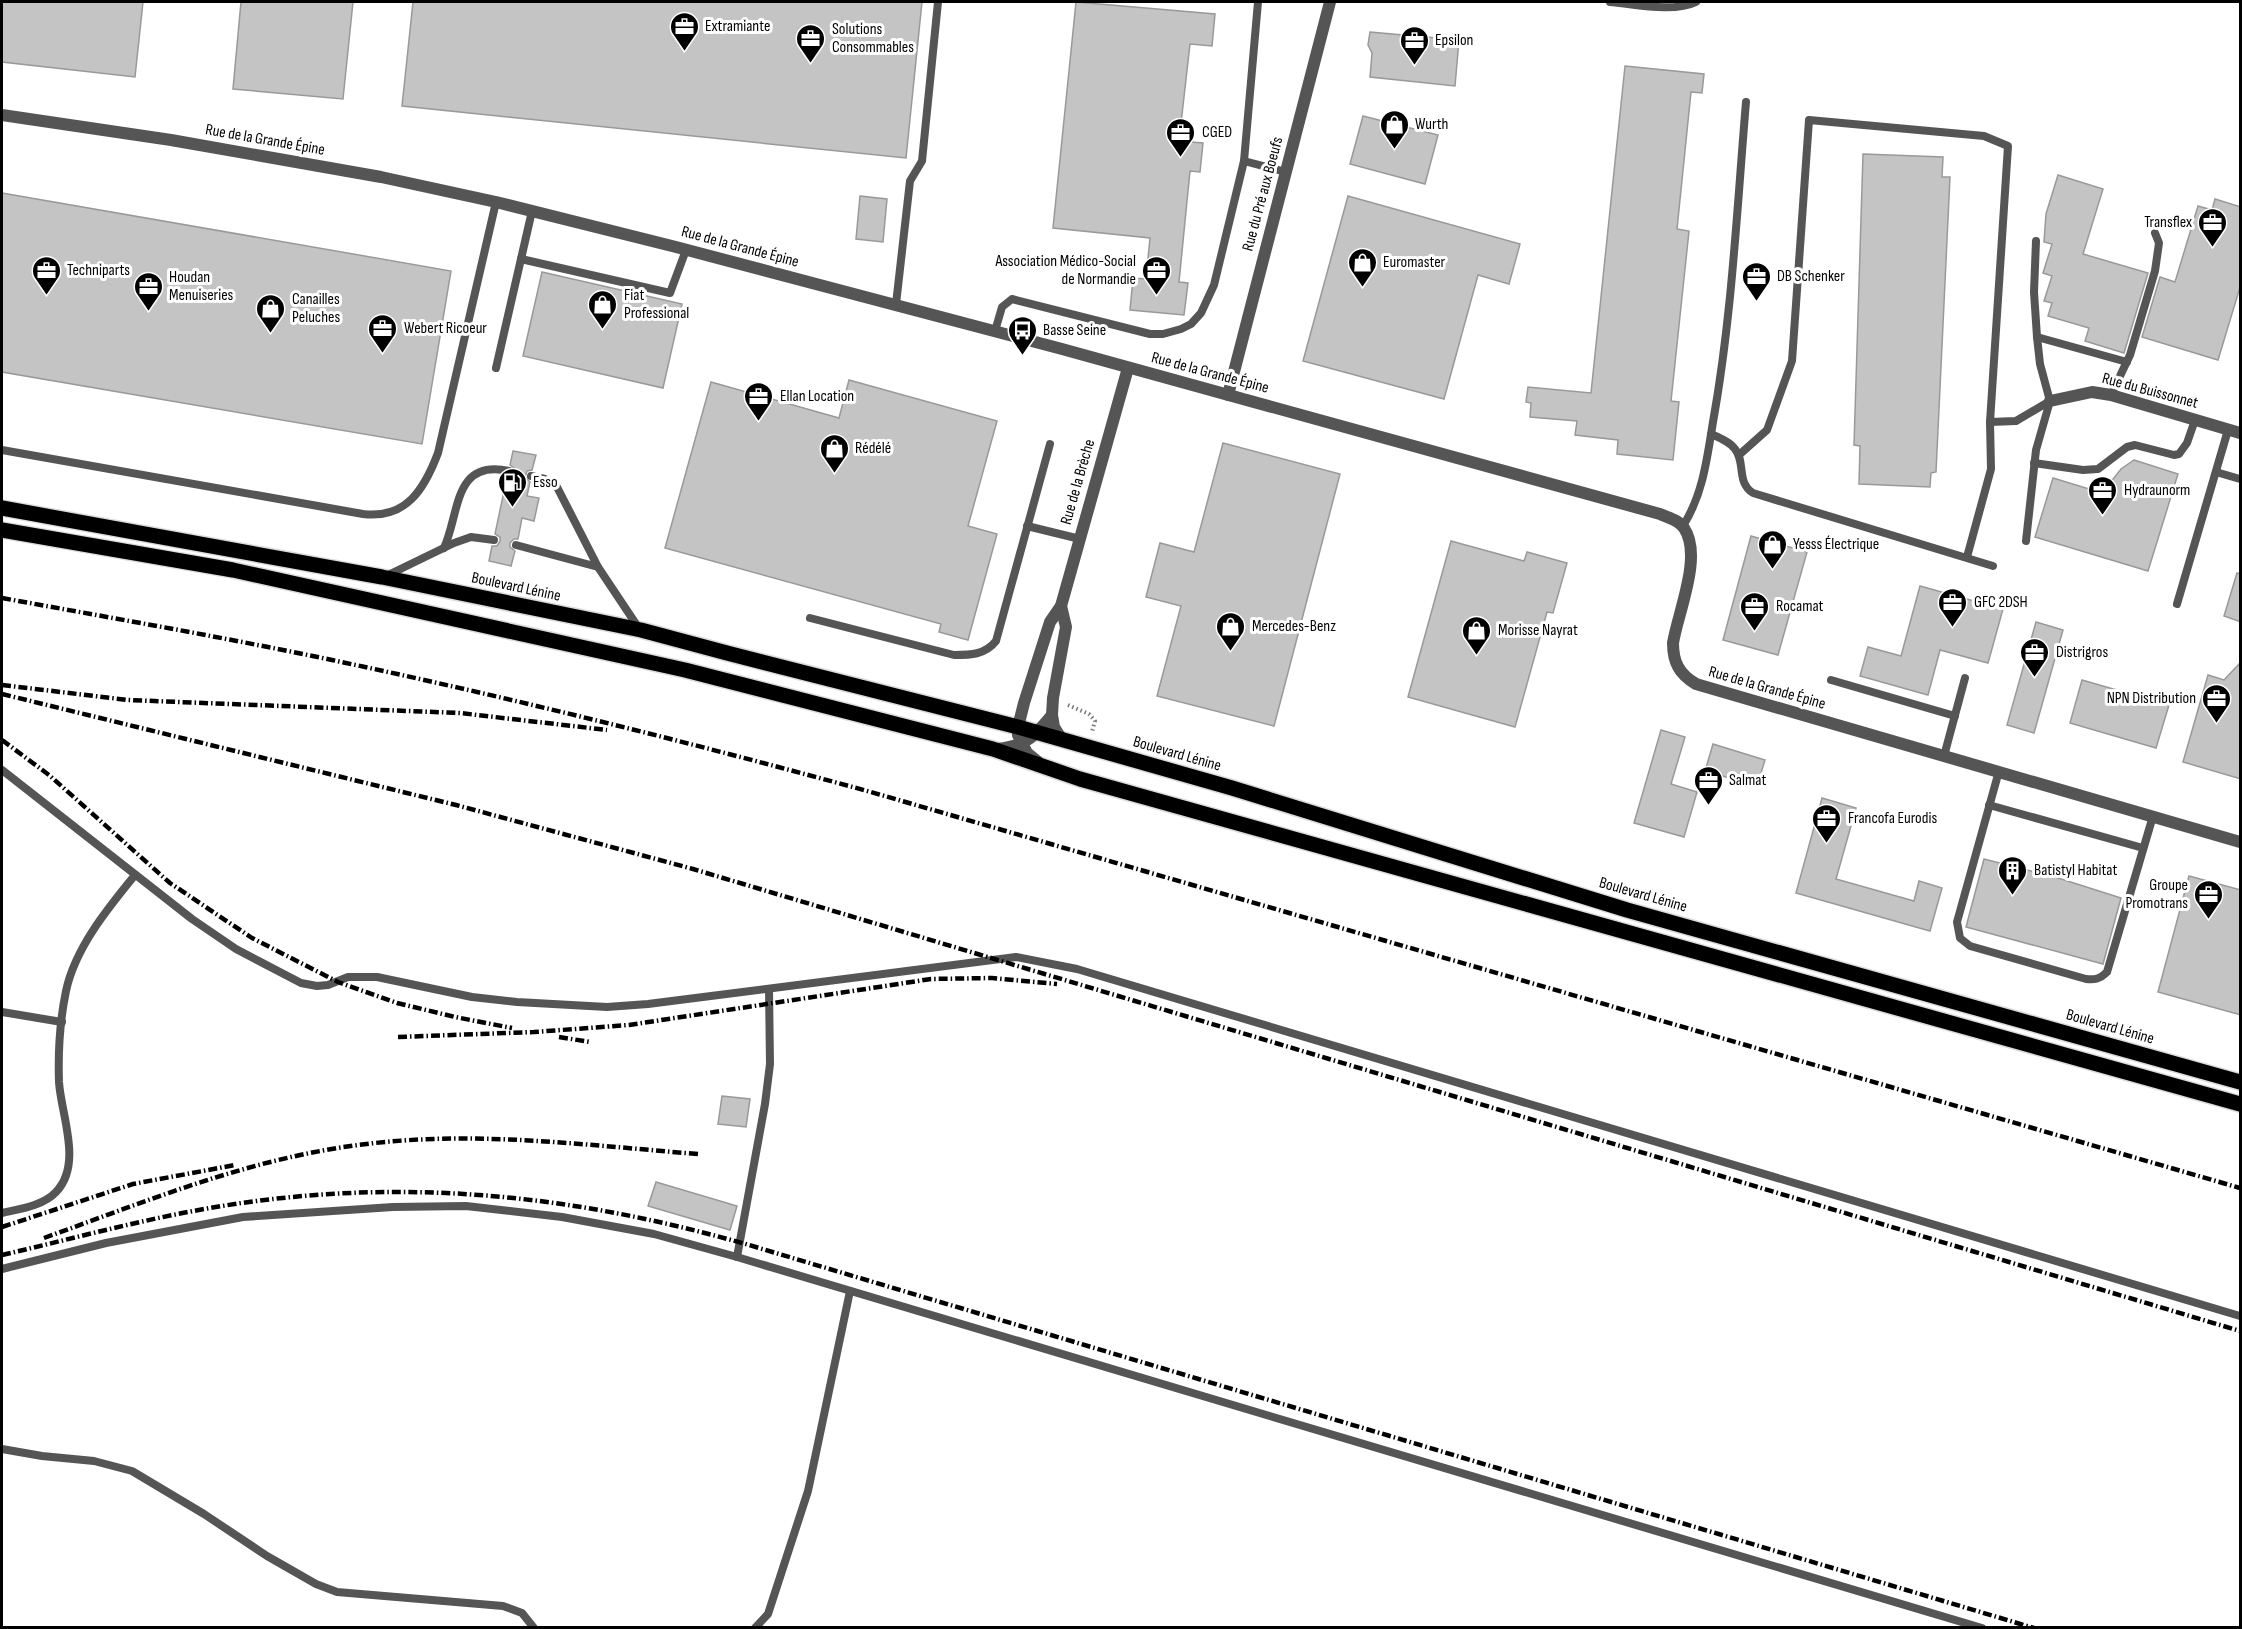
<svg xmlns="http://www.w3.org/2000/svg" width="2242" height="1629" font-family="'Sofia Sans Condensed',sans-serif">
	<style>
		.building { fill: #c4c4c4; stroke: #999; stroke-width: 1.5 }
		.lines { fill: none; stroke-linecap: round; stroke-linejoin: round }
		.primary-casing { stroke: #dbdbdb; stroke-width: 18 }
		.path { stroke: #777; stroke-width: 4; stroke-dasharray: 1.5 3; stroke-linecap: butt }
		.lane { stroke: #555; stroke-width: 8 }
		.street { stroke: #555; stroke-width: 12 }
		.primary { stroke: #000; stroke-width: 15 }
		.rail { stroke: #000; stroke-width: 4.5; stroke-dasharray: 9 3 1.5 3; stroke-linecap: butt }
		.labels { text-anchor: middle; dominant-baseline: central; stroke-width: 6; stroke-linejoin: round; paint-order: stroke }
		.poi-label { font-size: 16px; fill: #000; stroke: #fff; text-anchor: start }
		.street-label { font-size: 16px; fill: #000; stroke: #fff }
	</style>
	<rect width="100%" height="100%" fill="#fff"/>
	<!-- building -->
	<g class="building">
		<polygon points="2,2 143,2 135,77 2,62"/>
		<polygon points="241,2 353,2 343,99 233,89"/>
		<polygon points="413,2 922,2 906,158 402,106"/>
		<polygon points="1076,2 1215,14 1212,46 1190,44 1179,141 1203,143 1200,172 1190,171 1179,282 1188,283 1184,315 1130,310 1133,278 1146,279 1150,238 1053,228"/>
		<polygon points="1370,32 1459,40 1455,86 1370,77 1372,53 1368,45"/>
		<polygon points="1625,66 1704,74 1702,93 1691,92 1677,229 1689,231 1671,401 1679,402 1673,460 1617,454 1618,440 1575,435 1577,421 1530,417 1531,403 1526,402 1528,387 1591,393"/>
		<polygon points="1363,116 1438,135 1425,184 1350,164"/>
		<polygon points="1863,154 1943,157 1942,177 1950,177 1936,472 1931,473 1930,487 1859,484 1860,446 1854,445"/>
		<polygon points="2058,175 2103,189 2083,254 2148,273 2124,353 2085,341 2089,328 2048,316 2052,303 2044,301 2052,276 2043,273 2052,244 2044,242 2046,214"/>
		<polygon points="2,193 451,271 422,444 2,372"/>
		<polygon points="860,196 887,199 883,242 856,239"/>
		<polygon points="1348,196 1520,244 1509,284 1478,275 1444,399 1303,361"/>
		<polygon points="2215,199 2241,207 2241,284 2218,360 2142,337 2160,277 2175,282 2198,206 2212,210"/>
		<polygon points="542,272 682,304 663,388 523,356"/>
		<polygon points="849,380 997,421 968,526 997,534 968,640 939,632 941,624 665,548 711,382 839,418"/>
		<polygon points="1223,443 1340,474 1274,726 1157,696 1181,606 1146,597 1160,543 1194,552"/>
		<polygon points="513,451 536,455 532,470 527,471 525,477 530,482 527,496 539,498 534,521 522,518 518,539 514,539 510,543 510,547 515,551 511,566 489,561 492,546 497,546 500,541 500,537 495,534 507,477 512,476 515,472 514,468 510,465"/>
		<polygon points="2134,460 2178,474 2148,571 2035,537 2053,478 2102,493 2121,469"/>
		<polygon points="1751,536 1807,552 1778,655 1723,640"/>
		<polygon points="1451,541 1524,561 1527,552 1567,563 1553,613 1547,612 1515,727 1408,697"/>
		<polygon points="2237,573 2241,574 2241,622 2224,616"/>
		<polygon points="1920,586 2003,609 1988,663 1940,650 1928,695 1860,676 1868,647 1901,656"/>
		<polygon points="2036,622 2063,630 2034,733 2007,725"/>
		<polygon points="2241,662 2241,779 2183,762 2208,675 2224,680"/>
		<polygon points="2082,680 2169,705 2156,748 2070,723"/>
		<polygon points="1661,730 1685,737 1671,784 1697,792 1684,837 1634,823"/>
		<polygon points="1713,744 1765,760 1757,786 1705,771"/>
		<polygon points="1822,798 1856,808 1836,879 1914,901 1919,881 1942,888 1930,931 1796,893"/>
		<polygon points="1984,859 2055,877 2121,898 2103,964 1966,927"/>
		<polygon points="2189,876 2241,890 2241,1015 2158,992"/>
		<polygon points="722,1096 750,1099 746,1127 718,1124"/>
		<polygon points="656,1182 737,1206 730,1230 648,1206"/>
	</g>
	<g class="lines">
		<defs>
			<g id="primary">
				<polyline points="2,508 382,577 641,630 727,653 1018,727 1232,788 1627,910 2240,1082"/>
				<polyline points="2,530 233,570 685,670 993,749 1080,779 2240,1104"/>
			</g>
		</defs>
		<!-- primary casing -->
		<use href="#primary" class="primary-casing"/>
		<!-- path -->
		<polyline class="path" points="1068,705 1089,714 1095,721 1092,732"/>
		<!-- lane -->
		<g class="lane">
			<path d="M1610,2C1634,4 1674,13 1696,2"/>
			<polyline points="1244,161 1286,172"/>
			<polyline points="521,259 670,293 686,250"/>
			<polyline points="896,304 910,181 922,161 938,2"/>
			<polyline points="995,331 1002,307 1012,299 1150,334 1163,334 1181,329 1191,324 1201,313 1214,285 1244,161 1258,2"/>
			<polyline points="2037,337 2127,362"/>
			<polyline points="496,368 532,211"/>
			<polyline points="2111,395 2130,355 2155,271 2159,243 2155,233"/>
			<path d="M1711,434C1720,438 1730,442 1735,449C1746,463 1736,482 1753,493L1993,566"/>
			<path d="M2,450L363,514C406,519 424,490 438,453L496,202"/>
			<polyline points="1739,455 1767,430 1792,361 1809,120 1984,136 2008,146 1990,422 2016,421 2050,401"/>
			<polyline points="2034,463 2083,470 2098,469 2127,447 2135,445 2174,455 2179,454 2187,443 2195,420"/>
			<polyline points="2216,472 2240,479"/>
			<polyline points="531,476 545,479 557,487 598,567"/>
			<polyline points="1027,526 1080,539"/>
			<path d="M1683,526C1703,494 1707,459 1713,422C1732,316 1737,208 1746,102"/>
			<polyline points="2026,541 2036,450 2050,401 2040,364 2037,337 2034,292 2036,241"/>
			<polyline points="516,545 598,567 640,630"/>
			<path d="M444,548C460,513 453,459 509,471"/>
			<polyline points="1967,557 1991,469 1990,422"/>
			<polyline points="386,576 454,543 471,537 494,540"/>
			<polyline points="2177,604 2228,430"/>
			<path d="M810,618L954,655C970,655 985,655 996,641L1050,444"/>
			<polyline points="1831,680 1955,716"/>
			<polyline points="1944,756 1965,678"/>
			<polyline points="2,770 192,919 236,949 301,983 317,986 328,985 348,977 377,977 472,997 517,1002 607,1007 648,1004 1016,957 1077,969 2240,1316"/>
			<path d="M1999,771L1957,922L1960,938L1970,946L2086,979C2095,980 2100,979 2107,972L2153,816"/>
			<polyline points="1989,805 2143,848"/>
			<polyline points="2,1012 62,1022"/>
			<path d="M2,1213C19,1209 43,1206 56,1192C83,1164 61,1115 59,1082C58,1053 60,1020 66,991C75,948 108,908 135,875"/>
			<polyline points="737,1257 765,1104 770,1064 769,989"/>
			<path d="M2,1269L106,1243L243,1217L393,1207L466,1206L562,1217L654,1234L737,1257C1152,1380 1567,1506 1982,1628"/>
			<polyline points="2,1449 42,1456 94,1461 132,1471 204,1514 267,1556 316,1584 337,1592 503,1606 522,1613 534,1628"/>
			<polyline points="755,1628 768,1614 808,1491 850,1291"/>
		</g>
		<!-- street -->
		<g class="street">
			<path d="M2,115L171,140L381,177L496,202L676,247L1062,349L1660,514C1669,518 1679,520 1684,528C1703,556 1678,612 1673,643C1673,662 1679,674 1696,684L2240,842"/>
			<polyline points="1228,395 1330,2"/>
			<polyline points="2050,401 2092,392 2111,395 2240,433"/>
			<polyline points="1061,606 1066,627 1053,698 1052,715 1054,727 1062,740"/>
			<path d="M997,749C1026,746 1034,737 1052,715"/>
			<polyline points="1038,762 1027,753 1018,735 1018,727 1024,703 1050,622 1061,606 1128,368"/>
		</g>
		<!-- primary -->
		<use href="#primary" class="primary"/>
		<!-- rail -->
		<g class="rail">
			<path d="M2,598C112,618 222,637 332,660C513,698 692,743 871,792L2240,1188"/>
			<polyline points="2,685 128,700 460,713 607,730"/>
			<polyline points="2,694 456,805 693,869 2240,1331"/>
			<polyline points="2,740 49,775 170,883 252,938 338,982 397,1003 455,1017 512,1028"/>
			<polyline points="398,1037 534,1032 629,1025 931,979 992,978 1057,984"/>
			<polyline points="559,1037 590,1042"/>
			<polyline points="2,1227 133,1184 235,1165"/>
			<path d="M44,1238C136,1205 229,1167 326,1150C454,1127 570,1144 698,1154"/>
			<path d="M2,1255C63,1241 125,1224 188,1212C381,1175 561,1191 749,1245L2034,1628"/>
		</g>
	</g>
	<!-- icons -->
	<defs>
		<symbol id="office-pin" viewBox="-11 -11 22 30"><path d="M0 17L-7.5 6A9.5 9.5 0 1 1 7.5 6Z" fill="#000" stroke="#fff"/><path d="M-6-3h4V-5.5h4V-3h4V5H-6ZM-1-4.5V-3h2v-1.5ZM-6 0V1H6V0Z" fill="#fff"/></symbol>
		<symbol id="shop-pin" viewBox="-11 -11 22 30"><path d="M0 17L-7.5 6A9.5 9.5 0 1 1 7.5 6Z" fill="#000" stroke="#fff"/><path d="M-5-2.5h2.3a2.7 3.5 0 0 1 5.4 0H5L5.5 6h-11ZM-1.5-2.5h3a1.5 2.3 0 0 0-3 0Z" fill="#fff"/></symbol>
		<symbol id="bus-pin" viewBox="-11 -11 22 30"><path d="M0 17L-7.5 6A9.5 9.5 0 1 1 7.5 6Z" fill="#000" stroke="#fff"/><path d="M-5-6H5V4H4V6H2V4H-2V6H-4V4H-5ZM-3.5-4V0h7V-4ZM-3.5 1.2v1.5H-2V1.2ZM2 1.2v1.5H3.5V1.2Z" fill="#fff"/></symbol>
		<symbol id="fuel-pin" viewBox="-11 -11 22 30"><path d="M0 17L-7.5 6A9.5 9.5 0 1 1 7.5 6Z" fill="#000" stroke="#fff"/><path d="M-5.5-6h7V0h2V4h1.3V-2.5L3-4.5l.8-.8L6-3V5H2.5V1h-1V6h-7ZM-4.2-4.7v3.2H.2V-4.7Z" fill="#fff"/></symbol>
		<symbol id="building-pin" viewBox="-11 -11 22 30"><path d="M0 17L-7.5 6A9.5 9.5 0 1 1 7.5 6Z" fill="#000" stroke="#fff"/><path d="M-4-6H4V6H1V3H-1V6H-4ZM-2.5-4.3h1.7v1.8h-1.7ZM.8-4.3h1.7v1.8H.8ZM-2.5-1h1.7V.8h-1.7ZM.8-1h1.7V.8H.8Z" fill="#fff"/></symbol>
	</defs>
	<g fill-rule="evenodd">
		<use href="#office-pin" x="668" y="10" width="33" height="45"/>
		<use href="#office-pin" x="794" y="22" width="33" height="45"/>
		<use href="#office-pin" x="1398" y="24" width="33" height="45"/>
		<use href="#shop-pin" x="1378" y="108" width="33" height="45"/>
		<use href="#office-pin" x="1164" y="116" width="33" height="45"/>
		<use href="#office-pin" x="2196" y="206" width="33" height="45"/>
		<use href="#shop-pin" x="1346" y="246" width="33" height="45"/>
		<use href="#office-pin" x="30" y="254" width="33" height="45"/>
		<use href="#office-pin" x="1140" y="254" width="33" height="45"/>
		<use href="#office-pin" x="1740" y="260" width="33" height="45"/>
		<use href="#office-pin" x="132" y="270" width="33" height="45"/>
		<use href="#shop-pin" x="586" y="288" width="33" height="45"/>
		<use href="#shop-pin" x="254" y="292" width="33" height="45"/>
		<use href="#office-pin" x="366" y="312" width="33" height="45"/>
		<use href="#bus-pin" x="1006" y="314" width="33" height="45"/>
		<use href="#office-pin" x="742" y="380" width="33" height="45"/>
		<use href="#shop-pin" x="818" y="432" width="33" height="45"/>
		<use href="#fuel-pin" x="496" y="466" width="33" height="45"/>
		<use href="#office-pin" x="2086" y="474" width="33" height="45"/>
		<use href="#shop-pin" x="1756" y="528" width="33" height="45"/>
		<use href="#office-pin" x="1936" y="586" width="33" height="45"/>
		<use href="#office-pin" x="1738" y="590" width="33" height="45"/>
		<use href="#shop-pin" x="1214" y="610" width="33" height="45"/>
		<use href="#shop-pin" x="1460" y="614" width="33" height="45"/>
		<use href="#office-pin" x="2018" y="636" width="33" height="45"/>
		<use href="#office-pin" x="2200" y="682" width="33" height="45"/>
		<use href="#office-pin" x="1692" y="764" width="33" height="45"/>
		<use href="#office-pin" x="1810" y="802" width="33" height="45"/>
		<use href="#building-pin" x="1996" y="854" width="33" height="45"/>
		<use href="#office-pin" x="2192" y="878" width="33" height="45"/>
	</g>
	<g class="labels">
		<!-- poi labels -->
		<g class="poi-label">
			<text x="705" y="26">Extramiante</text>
			<text x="832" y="29">Solutions<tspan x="832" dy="18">Consommables</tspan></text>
			<text x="1435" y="40">Epsilon</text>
			<text x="1415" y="124">Wurth</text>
			<text x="1202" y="132">CGED</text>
			<text x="2192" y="222" text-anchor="end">Transflex</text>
			<text x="1136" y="261" text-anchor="end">Association Médico-Social<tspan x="1136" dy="18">de Normandie</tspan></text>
			<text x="1383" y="262">Euromaster</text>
			<text x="67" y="270">Techniparts</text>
			<text x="1777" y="276">DB Schenker</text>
			<text x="169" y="277">Houdan<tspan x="169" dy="18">Menuiseries</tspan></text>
			<text x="624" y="295">Fiat<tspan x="624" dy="18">Professional</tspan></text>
			<text x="292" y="299">Canailles<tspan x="292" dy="18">Peluches</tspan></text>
			<text x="404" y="328">Webert Ricoeur</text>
			<text x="1043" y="330">Basse Seine</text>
			<text x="780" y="396">Ellan Location</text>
			<text x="855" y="448">Rédélé</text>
			<text x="533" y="482">Esso</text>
			<text x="2124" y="490">Hydraunorm</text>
			<text x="1793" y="544">Yesss Électrique</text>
			<text x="1974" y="602">GFC 2DSH</text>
			<text x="1776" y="606">Rocamat</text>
			<text x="1252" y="626">Mercedes-Benz</text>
			<text x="1498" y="630">Morisse Nayrat</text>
			<text x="2056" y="652">Distrigros</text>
			<text x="2196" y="698" text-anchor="end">NPN Distribution</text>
			<text x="1729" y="780">Salmat</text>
			<text x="1848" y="818">Francofa Eurodis</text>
			<text x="2034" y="870">Batistyl Habitat</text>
			<text x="2188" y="885" text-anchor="end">Groupe<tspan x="2188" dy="18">Promotrans</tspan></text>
		</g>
		<!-- street labels -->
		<g class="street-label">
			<text transform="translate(265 140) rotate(10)">Rue de la Grande Épine</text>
			<text transform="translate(1263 194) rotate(-75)">Rue du Pré aux Boeufs</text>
			<text transform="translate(740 247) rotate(15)">Rue de la Grande Épine</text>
			<text transform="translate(1210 373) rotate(15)">Rue de la Grande Épine</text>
			<text transform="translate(2150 391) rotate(15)">Rue du Buissonnet</text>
			<text transform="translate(1078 482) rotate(-74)">Rue de la Brèche</text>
			<text transform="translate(516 587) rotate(12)">Boulevard Lénine</text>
			<text transform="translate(1767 688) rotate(16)">Rue de la Grande Épine</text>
			<text transform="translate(1177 754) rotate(16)">Boulevard Lénine</text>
			<text transform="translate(1643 895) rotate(16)">Boulevard Lénine</text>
			<text transform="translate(2110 1027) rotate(16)">Boulevard Lénine</text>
		</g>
	</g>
	<!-- border -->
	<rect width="2242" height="1629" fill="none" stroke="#000000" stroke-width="6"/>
</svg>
